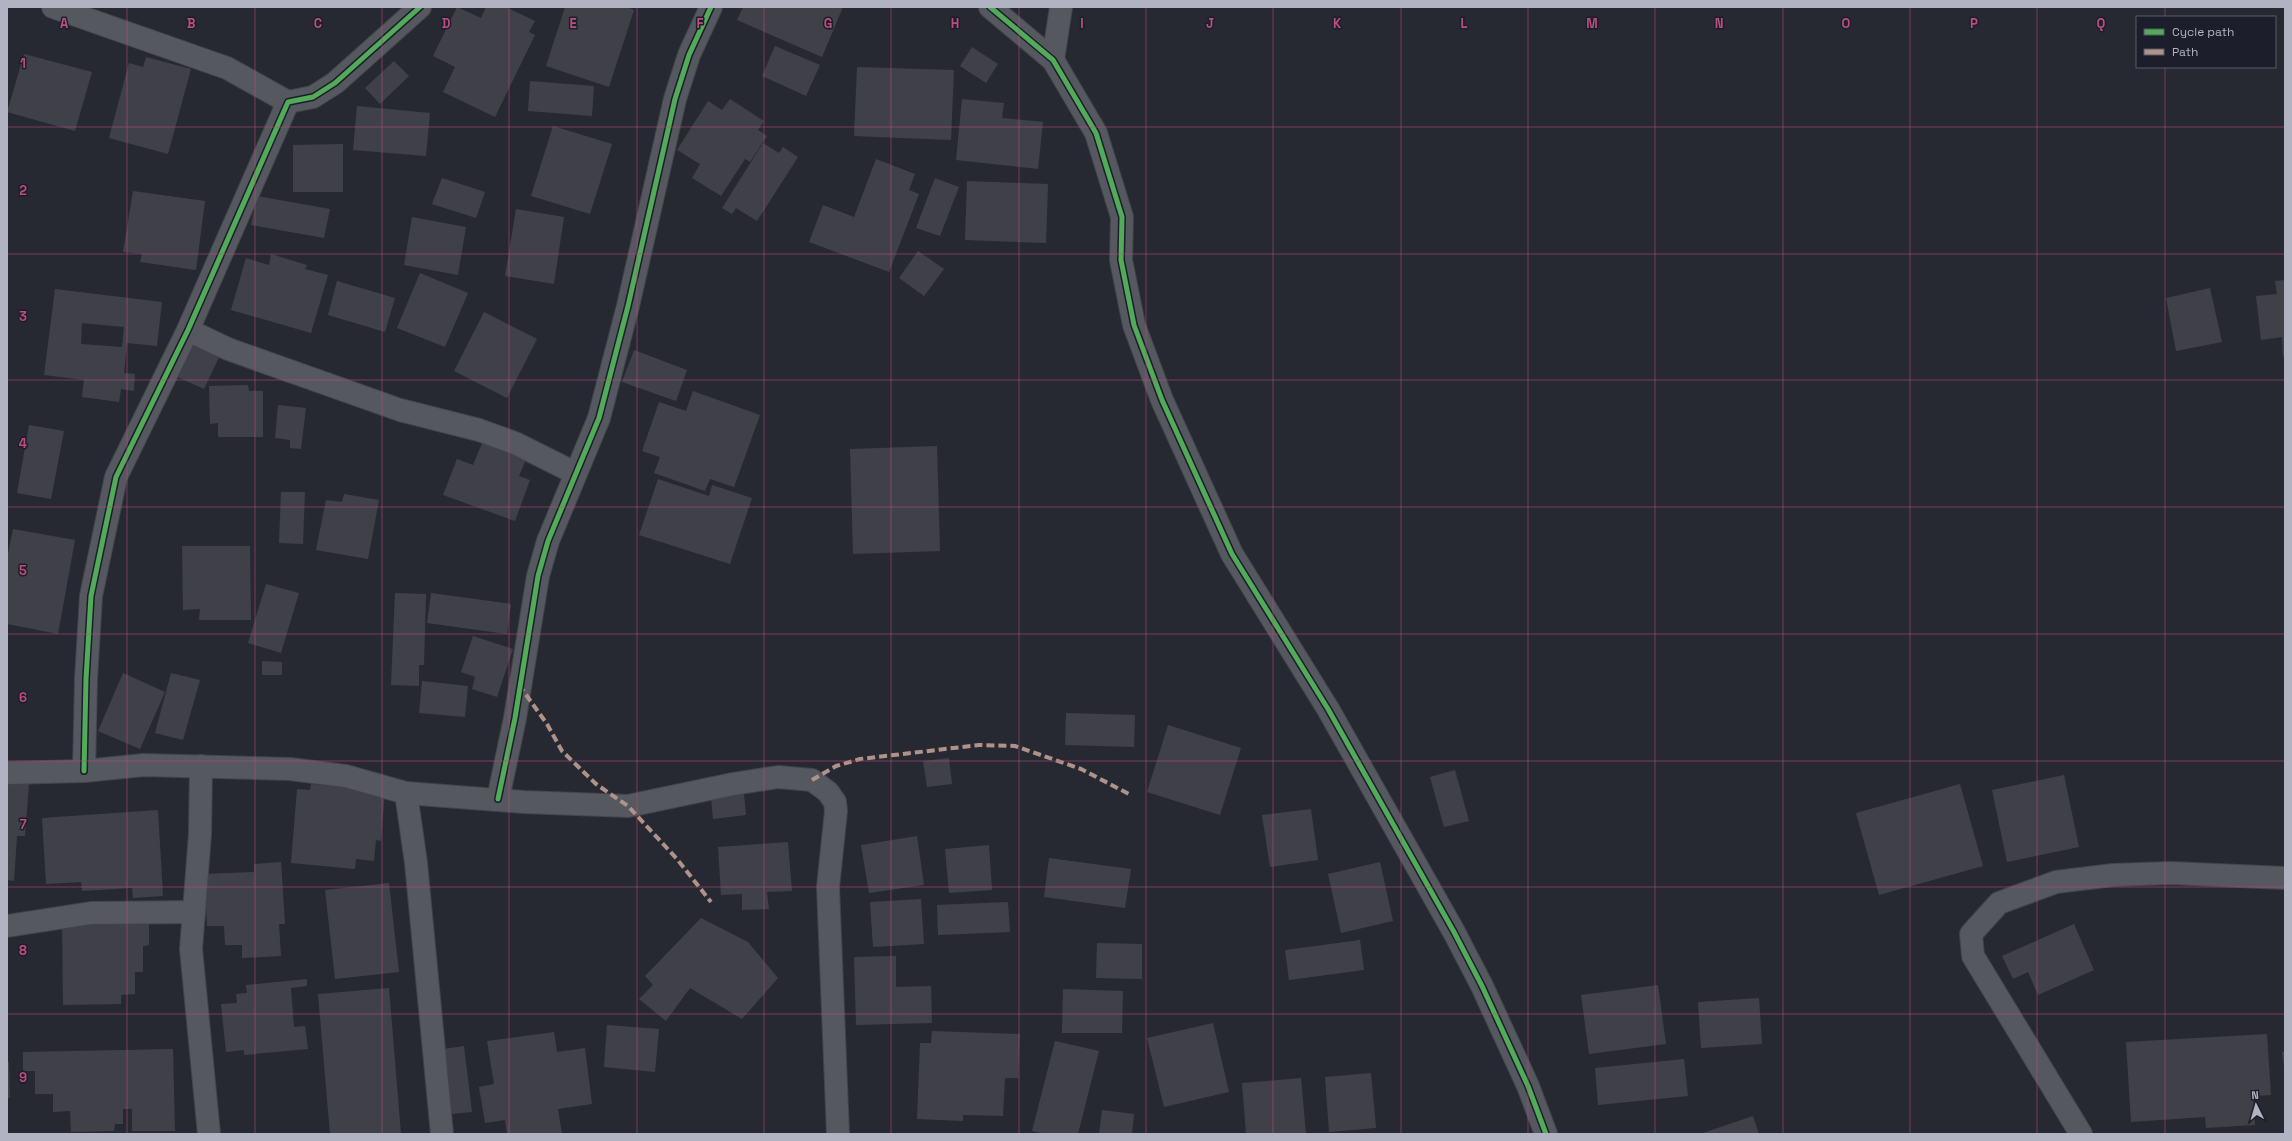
<svg xmlns="http://www.w3.org/2000/svg" width="2292" height="1141" font-family="'Space Grotesk',sans-serif">
	<style>
		.building { fill: #404148; fill-rule: evenodd }
		.lines { fill: none; stroke-linecap: round; stroke-linejoin: round }
		.street-casing { stroke: #43444b; stroke-width: 24 }
		.street { stroke: #565860; stroke-width: 22 }
		.quiet { stroke: #af9288; stroke-width: 4; stroke-dasharray: 8 4; stroke-linecap: butt }
		.cycleway-casing { stroke: #1c1e2b; stroke-width: 8 }
		.cycleway { stroke: #51ab58; stroke-width: 5 }
		.grid { fill: none; stroke: #bc4e7f; stroke-width: 1; stroke-opacity: 0.55 }
		.grid-label { font-size: 13px; text-anchor: middle; font-weight: bold; fill: #bc4e7f; stroke: #1c1e2b; stroke-width: 3; stroke-linejoin: round; paint-order: stroke }
	</style>
	<rect width="100%" height="100%" fill="#272932"/>
	<!-- building -->
	<g class="building">
		<polygon points="457,7 481,18 486,7 506,7 535,21 529,32 535,35 495,117 443,92 455,67 433,56"/>
		<polygon points="565,7 627,7 634,10 609,87 546,66"/>
		<polygon points="743,7 843,7 822,57 737,20"/>
		<polygon points="775,46 820,65 806,96 762,76"/>
		<polygon points="972,47 998,64 986,83 960,66"/>
		<polygon points="24,54 92,72 75,131 7,112"/>
		<polygon points="146,57 191,69 168,154 109,138 129,63 143,67"/>
		<polygon points="394,61 409,76 380,104 365,88"/>
		<polygon points="857,67 954,70 951,140 854,136"/>
		<polygon points="530,81 594,86 592,116 528,111"/>
		<polygon points="730,99 764,121 758,130 767,136 750,162 745,159 721,196 692,178 700,164 677,150 708,101 722,110"/>
		<polygon points="962,99 1004,103 1002,118 1043,122 1038,169 956,160"/>
		<polygon points="357,106 430,113 426,156 353,150"/>
		<polygon points="553,126 612,144 590,214 531,196"/>
		<polygon points="763,143 779,153 783,147 798,157 757,221 736,208 732,214 722,208"/>
		<polygon points="343,144 343,192 293,192 293,145"/>
		<polygon points="876,159 915,174 909,190 919,194 889,272 809,242 823,205 854,217"/>
		<polygon points="442,178 485,192 476,218 432,204"/>
		<polygon points="935,178 959,187 940,236 916,228"/>
		<polygon points="967,181 1048,184 1046,243 965,240"/>
		<polygon points="133,191 205,201 196,270 140,262 142,254 123,252"/>
		<polygon points="257,196 330,209 324,238 251,225"/>
		<polygon points="516,209 564,217 554,284 505,276"/>
		<polygon points="412,217 466,227 458,275 404,265"/>
		<polygon points="918,251 944,269 924,296 899,278"/>
		<polygon points="271,254 307,265 305,269 328,275 311,333 231,310 246,258 269,265"/>
		<polygon points="420,273 468,293 445,347 397,328"/>
		<polygon points="2285,280 2285,356 2283,357 2282,337 2261,340 2256,296 2277,294 2275,281"/>
		<polygon points="337,281 395,298 385,332 328,315"/>
		<polygon points="2210,288 2222,342 2176,351 2166,298"/>
		<path d="M55,289L162,302L157,346L127,343L124,373L135,374L134,391L121,389L119,402L82,397L84,380L44,375ZM82,323L124,327L122,347L81,344Z"/>
		<polygon points="484,312 537,339 507,398 454,371"/>
		<polygon points="190,344 219,357 204,389 175,376"/>
		<polygon points="634,350 687,370 676,401 622,382"/>
		<polygon points="248,385 249,391 263,391 263,437 218,437 218,423 210,424 209,386"/>
		<polygon points="693,391 760,415 734,487 710,479 705,491 654,473 660,457 642,451 659,402 686,411"/>
		<polygon points="278,405 306,408 301,449 290,448 290,440 275,438"/>
		<polygon points="29,425 64,431 51,499 17,493"/>
		<polygon points="483,441 527,457 519,476 530,480 515,521 443,495 457,459 473,465"/>
		<polygon points="937,446 940,551 853,554 850,449"/>
		<polygon points="658,479 709,496 712,485 752,498 730,564 639,535"/>
		<polygon points="281,492 305,492 303,544 279,543"/>
		<polygon points="344,494 379,500 368,559 316,550 326,500 342,502"/>
		<polygon points="13,529 75,540 58,634 7,624 7,558"/>
		<polygon points="182,546 250,546 251,620 199,620 200,609 183,610"/>
		<polygon points="266,584 299,593 281,653 248,643"/>
		<polygon points="395,593 426,594 424,665 419,665 419,686 391,685"/>
		<polygon points="431,593 511,604 507,634 427,623"/>
		<polygon points="473,636 513,649 497,697 472,689 475,677 461,672"/>
		<polygon points="262,661 282,662 282,675 262,675"/>
		<polygon points="123,673 165,692 140,749 98,731"/>
		<polygon points="171,673 200,680 183,740 155,733"/>
		<polygon points="422,681 468,686 465,717 419,713"/>
		<polygon points="1066,713 1135,715 1134,747 1065,745"/>
		<polygon points="1168,725 1241,748 1220,815 1147,792"/>
		<polygon points="949,758 952,784 927,787 923,761"/>
		<polygon points="1455,770 1469,821 1444,827 1430,777"/>
		<polygon points="2064,775 2079,847 2007,862 1992,790"/>
		<polygon points="7,782 29,784 25,836 17,836 14,881 7,880"/>
		<polygon points="311,784 385,791 381,841 376,840 374,861 356,859 355,869 291,863 297,789 310,790"/>
		<polygon points="1960,784 1983,866 1879,895 1856,813"/>
		<polygon points="744,794 746,815 713,819 711,798"/>
		<polygon points="1311,809 1318,860 1270,867 1262,815"/>
		<polygon points="158,810 163,896 133,898 132,888 82,891 81,882 46,884 42,818"/>
		<polygon points="917,836 924,885 869,893 861,845"/>
		<polygon points="788,842 792,891 767,892 769,909 742,910 742,894 721,895 718,847"/>
		<polygon points="989,845 992,890 949,893 945,849"/>
		<polygon points="1049,858 1131,869 1125,908 1044,897"/>
		<polygon points="281,862 285,924 279,924 281,956 242,958 242,945 225,945 224,926 207,926 204,874 254,872 254,864"/>
		<polygon points="1380,862 1393,921 1341,933 1328,874"/>
		<polygon points="389,883 399,972 335,979 325,890"/>
		<polygon points="921,899 924,944 873,947 870,902"/>
		<polygon points="1008,902 1010,932 938,935 937,905"/>
		<polygon points="701,918 748,942 778,978 742,1019 690,988 666,1021 639,999 653,985 645,976"/>
		<polygon points="149,920 149,945 143,946 143,972 135,972 135,994 121,995 121,1004 63,1005 62,921"/>
		<polygon points="2074,924 2094,970 2038,995 2028,972 2013,979 2002,956"/>
		<polygon points="1360,940 1364,970 1289,980 1285,950"/>
		<polygon points="1097,943 1142,944 1142,979 1096,978"/>
		<polygon points="896,956 896,987 931,986 932,1023 856,1025 854,957"/>
		<polygon points="307,979 307,986 291,988 294,1027 305,1026 308,1049 244,1055 244,1050 226,1052 221,1004 237,1003 236,994 247,993 246,985"/>
		<polygon points="1658,985 1666,1044 1589,1054 1581,995"/>
		<polygon points="389,988 401,1134 330,1134 318,994"/>
		<polygon points="1063,989 1123,991 1122,1033 1062,1033"/>
		<polygon points="1759,998 1762,1044 1701,1048 1698,1002"/>
		<polygon points="1213,1023 1229,1092 1164,1107 1147,1038"/>
		<polygon points="607,1025 659,1029 655,1072 604,1067"/>
		<polygon points="932,1031 1020,1034 1018,1078 1005,1078 1003,1116 963,1115 963,1121 917,1119 920,1043 931,1043"/>
		<polygon points="554,1032 557,1052 585,1048 592,1104 558,1109 562,1134 507,1134 505,1120 485,1123 479,1087 494,1084 487,1041"/>
		<polygon points="2267,1034 2271,1095 2253,1096 2255,1125 2206,1128 2205,1117 2131,1122 2126,1042"/>
		<polygon points="1055,1041 1099,1051 1078,1134 1045,1134 1032,1131"/>
		<polygon points="464,1046 472,1112 451,1114 443,1049"/>
		<polygon points="173,1049 175,1131 132,1131 132,1109 123,1109 123,1124 115,1124 114,1131 71,1132 70,1111 53,1112 53,1094 35,1094 35,1071 23,1071 23,1052"/>
		<polygon points="2285,1051 2285,1066 2284,1066 2282,1052"/>
		<polygon points="1684,1059 1688,1096 1598,1105 1595,1068"/>
		<polygon points="7,1062 9,1062 10,1098 7,1098"/>
		<polygon points="1371,1073 1376,1128 1329,1132 1325,1077"/>
		<polygon points="1301,1078 1306,1134 1246,1134 1242,1083"/>
		<polygon points="1102,1110 1134,1114 1132,1134 1099,1134"/>
		<polygon points="1753,1116 1759,1134 1700,1134"/>
	</g>
	<g class="lines">
		<defs>
			<g id="street">
				<polyline points="53,7 227,68 288,102"/>
				<polyline points="990,7 1053,60 1096,133 1122,217 1121,260 1134,325 1162,400 1232,554 1328,709 1454,932 1482,986 1528,1086 1546,1134"/>
				<polyline points="1053,60 1061,7"/>
				<polyline points="188,330 228,349 400,410 479,430 515,443 575,473"/>
				<polyline points="201,766 200,834 191,949 209,1134"/>
				<polyline points="84,771 86,679 91,596 116,477 188,330 288,102 313,97 335,83 420,7"/>
				<polyline points="7,773 84,771 144,765 290,769 346,776 406,793 416,863 442,1134"/>
				<polyline points="406,793 524,802 628,806 733,784 778,777 812,780 828,792 835,802 836,811 828,887 838,1134"/>
				<polyline points="498,799 515,718 538,576 548,541 599,418 628,306 675,99 689,55 711,7"/>
				<polyline points="7,926 91,913 194,912"/>
				<polyline points="2081,1134 1973,956 1971,934 1999,903 2056,882 2113,875 2170,873 2285,878"/>
			</g>
		</defs>
		<!-- street casing -->
		<use href="#street" class="street-casing"/>
		<!-- street -->
		<use href="#street" class="street"/>
		<!-- quiet -->
		<g class="quiet">
			<polyline points="519,685 547,724 562,751 596,784 628,806 677,859 711,902"/>
			<polyline points="812,780 836,766 860,759 979,745 1015,746 1081,769 1129,794"/>
		</g>
		<defs>
			<g id="cycleway">
				<polyline points="990,7 1053,60 1096,133 1122,217 1121,260 1134,325 1162,400 1232,554 1328,709 1454,932 1482,986 1528,1086 1546,1134"/>
				<polyline points="84,771 86,679 91,596 116,477 188,330 288,102 313,97 335,83 420,7"/>
				<polyline points="498,799 515,718 538,576 548,541 599,418 628,306 675,99 689,55 711,7"/>
			</g>
		</defs>
		<!-- cycleway casing -->
		<use href="#cycleway" class="cycleway-casing"/>
		<!-- cycleway -->
		<use href="#cycleway" class="cycleway"/>
	</g>
	<!-- grid -->
	<path class="grid" d="M127,7V1134M255,7V1134M382,7V1134M509,7V1134M637,7V1134M764,7V1134M891,7V1134M1019,7V1134M1146,7V1134M1273,7V1134M1401,7V1134M1528,7V1134M1655,7V1134M1783,7V1134M1910,7V1134M2037,7V1134M2165,7V17M2165,67V1134M7,127H2285M7,254H2285M7,380H2285M7,507H2285M7,634H2285M7,761H2285M7,887H2285M7,1014H2285"/>
	<g class="grid-label">
		<text x="64" y="28">A</text>
		<text x="191" y="28">B</text>
		<text x="318" y="28">C</text>
		<text x="446" y="28">D</text>
		<text x="573" y="28">E</text>
		<text x="700" y="28">F</text>
		<text x="828" y="28">G</text>
		<text x="955" y="28">H</text>
		<text x="1082" y="28">I</text>
		<text x="1210" y="28">J</text>
		<text x="1337" y="28">K</text>
		<text x="1464" y="28">L</text>
		<text x="1592" y="28">M</text>
		<text x="1719" y="28">N</text>
		<text x="1846" y="28">O</text>
		<text x="1974" y="28">P</text>
		<text x="2101" y="28">Q</text>
		<text x="23" y="68">1</text>
		<text x="23" y="195">2</text>
		<text x="23" y="321">3</text>
		<text x="23" y="448">4</text>
		<text x="23" y="575">5</text>
		<text x="23" y="702">6</text>
		<text x="23" y="829">7</text>
		<text x="23" y="955">8</text>
		<text x="23" y="1082">9</text>
	</g>
	<!-- border -->
	<rect width="2292" height="1141" fill="none" stroke="#b1b3c3" stroke-width="16"/>
	<!-- legend -->
	<rect x="2136" y="16" width="140" height="52" fill="#1c1e2b" stroke="#585a68"/>
	<rect x="2144" y="29" width="20" height="6" fill="#51ab58" stroke="#585a68"/>
	<text x="2172" y="36" font-size="12" fill="#b1b3c3">Cycle path</text>
	<rect x="2144" y="49" width="20" height="6" fill="#af9288" stroke="#585a68"/>
	<text x="2172" y="56" font-size="12" fill="#b1b3c3">Path</text>
	<!-- north arrow -->
	<g transform="translate(2256 1105) rotate(355)" stroke="#1c1e2b" stroke-width="3" paint-order="stroke">
	<path d="M0-3L7 15L0 10L-7 15Z" fill="#b1b3c3"/>
	<text y="-6" font-size="11" font-weight="bold" text-anchor="middle" fill="#b1b3c3">N</text>
	</g>
</svg>
